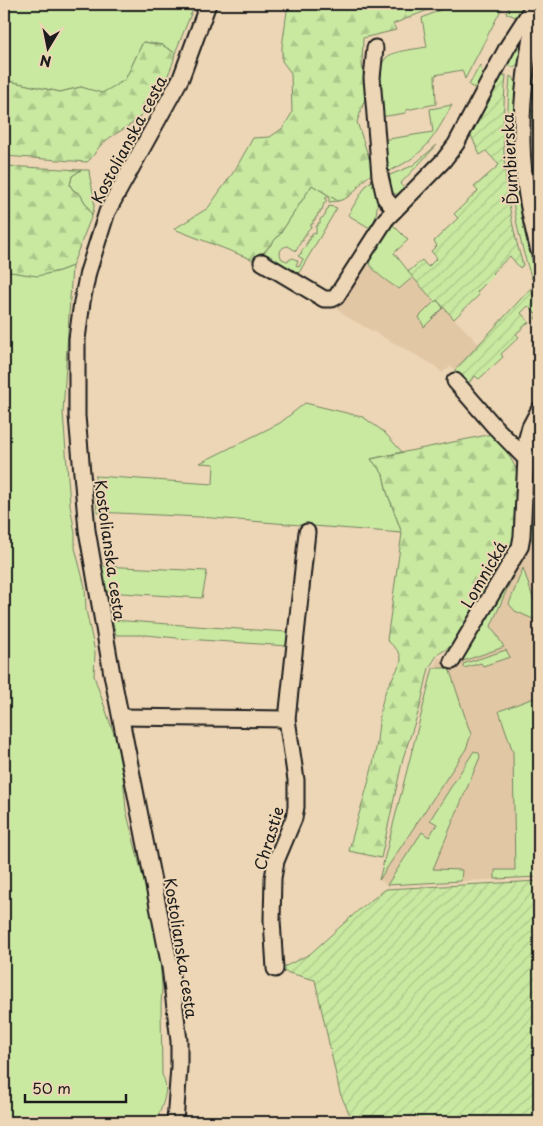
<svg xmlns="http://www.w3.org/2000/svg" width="543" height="1126" font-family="'Playpen Sans',sans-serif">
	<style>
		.built { fill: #e2c7a5 }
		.grass { fill: #c9e9a1; stroke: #72825e }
		.forest { fill: url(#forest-firs); stroke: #72825e }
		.garden { fill: url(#garden-furrows); stroke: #72825e }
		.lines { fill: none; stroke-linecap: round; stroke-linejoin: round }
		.minor-casing { stroke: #1c1c1c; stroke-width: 19 }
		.minor { stroke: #edd6b5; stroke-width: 15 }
		.labels { text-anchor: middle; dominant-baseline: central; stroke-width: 4; stroke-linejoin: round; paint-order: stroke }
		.street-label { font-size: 16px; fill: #1c1c1c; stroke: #edd6b5 }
	</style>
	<defs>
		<pattern id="forest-firs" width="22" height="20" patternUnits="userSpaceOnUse" patternTransform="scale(1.25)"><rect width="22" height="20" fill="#c9e9a1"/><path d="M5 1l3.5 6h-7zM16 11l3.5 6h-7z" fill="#acc78a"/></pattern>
		<pattern id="garden-furrows" width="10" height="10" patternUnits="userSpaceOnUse" patternTransform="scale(1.25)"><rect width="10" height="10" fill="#c9e9a1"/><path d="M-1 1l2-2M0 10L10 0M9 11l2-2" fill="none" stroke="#acc78a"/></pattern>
	</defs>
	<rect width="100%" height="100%" fill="#edd6b5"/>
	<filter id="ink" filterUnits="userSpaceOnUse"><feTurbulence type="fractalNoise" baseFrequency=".02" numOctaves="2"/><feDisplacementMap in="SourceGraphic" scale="10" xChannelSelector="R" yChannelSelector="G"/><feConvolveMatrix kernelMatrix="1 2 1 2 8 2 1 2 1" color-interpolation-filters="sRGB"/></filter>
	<g filter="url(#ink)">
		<!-- built -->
		<g class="built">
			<polygon points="369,263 372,268 399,289 413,277 435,301 440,304 479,344 455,370 451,366 442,373 434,365 347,317 338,309 331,306"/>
			<polygon points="539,536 539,877 387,885 379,880 433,668 438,658 452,661 522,540"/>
		</g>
		<!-- grass -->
		<g class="grass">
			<polygon points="4,4 195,4 175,53 162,45 143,42 125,80 102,94 81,87 60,92 4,80"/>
			<path d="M460,4H504L465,79L462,70L435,75L436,104L406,110V113L380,117C380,101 372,62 392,54C402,50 416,49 427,47L422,18L451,5Z"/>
			<polygon points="511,4 526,4 518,18 506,13"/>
			<polygon points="523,36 519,63 514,67 510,66 506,61"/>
			<polygon points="539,54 539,103 535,102 533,96"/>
			<polygon points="480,65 485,82 480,88 472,87 469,85"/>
			<path d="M510,76L514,79L516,84C510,148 516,212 536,274L532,279C509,214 504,144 510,76Z"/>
			<path d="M452,105C432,141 424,156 385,173L382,140L433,132L430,109Z"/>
			<polygon points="535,110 538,112 539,175 534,174 532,111"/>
			<polygon points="437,145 400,184 407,191 399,195 390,192 385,177 412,166"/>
			<path d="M81,170H89C90,186 98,200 92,215L80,194L73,190L70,185L72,176Z"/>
			<path d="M376,179C378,198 379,212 371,230L370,228L348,215L367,184Z"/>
			<path d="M312,185L338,201L329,202V197H326V203H324L322,210H320V213H318L317,217H316L315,220H313V224H311V227L307,231V234H305V237H303V241H301L296,251L288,246C280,247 278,253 282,259L287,261L293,258L298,261L296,265L299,267L303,259L298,256L300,254H301L302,250L306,247V243H308V240H310V236L312,237V233L316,234V226H318V223H320V219L325,216L327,209H328L329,206L337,208L297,276L262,255L280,234Z"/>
			<path d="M390,222L408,240L394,253L413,277L399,289C389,283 369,270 368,258Z"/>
			<path d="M72,266L63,413L70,504L75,534V548L85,587L86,610L95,652L94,676L116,740L123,776L126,810L141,870L143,877H145L160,959L162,987L161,1006L162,1075C171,1089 161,1108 156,1122H4V271C32,275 44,278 72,266Z"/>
			<polygon points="437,299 443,308 424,327 419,317"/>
			<polygon points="305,403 363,417 384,432 402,452 371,459 383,474 387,492 402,533 200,517 97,512 95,476 213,484 214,464 200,463 280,423"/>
			<polygon points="539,430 539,556 531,537 536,445"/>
			<polygon points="518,564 491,626 504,647 463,661 464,652"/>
			<polygon points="101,566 207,571 202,598 106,592"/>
			<polygon points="523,568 539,616 533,619 515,611 509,604"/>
			<path d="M112,620C172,624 230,629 289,632L288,646L187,639L146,635H116Z"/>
			<polygon points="506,650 510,657 483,666 481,663 464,668 463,664"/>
			<polygon points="433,668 449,668 470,732 472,732 466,749 379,880"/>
			<polygon points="539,696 539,877 495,879 495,870 515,870 513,752 499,711"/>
			<polygon points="474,751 479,753 480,757 433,869 462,870 461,881 387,885 422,832 429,837 437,824 430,820"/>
		</g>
		<!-- forest -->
		<g class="forest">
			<path d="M288,4H443L393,24L396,30L363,38L362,64L366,96L357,122L374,173C359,179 356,198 338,201L312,185L280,234L256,261L174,229L208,208L235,170L253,138L270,137L283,128L292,113L291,73L282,61V47Z"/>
			<path d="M143,42L162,45L175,53C173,73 150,109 134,122C124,130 111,135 102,144C96,149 94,157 87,162L4,156V80L60,92L81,87L102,93L125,80Z"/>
			<polygon points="4,166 81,170 72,176 70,185 73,190 80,194 92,215 72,266 59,271 37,276 4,271"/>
			<path d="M497,433L520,476L515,542L498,572L450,647L438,654L429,668L420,707L403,758L381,858L349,851C356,819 369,787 375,754C379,734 378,713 385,693C387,684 402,666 401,658C400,651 392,645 387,640L402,533L387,492L383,474L371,459Z"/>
		</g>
		<!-- garden -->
		<g class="garden">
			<path d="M506,75C500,140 504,203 523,265L520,268L510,256L492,273L494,275L477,292L479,295L454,319L437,300L435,302L408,272L422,260L428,267L437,258L431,251L437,246L434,241L458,218L454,214L478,191L474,187L499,165L486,151L480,155L469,131L498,77Z"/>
			<polygon points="531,288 539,310 539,323 535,318 537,315 528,306 521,313 529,322 516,334 519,337 501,354 503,357 479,379 475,376 465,387 455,374 455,370"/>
			<polygon points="539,881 539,1122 353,1122 340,1093 315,980 278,970 310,954 361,908 386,889"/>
		</g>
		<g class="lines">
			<defs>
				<g id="minor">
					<path d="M536,5C530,45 522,86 522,127C521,168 528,211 539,251"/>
					<polyline points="375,48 372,78 380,176 385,198 395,210"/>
					<polyline points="262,262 324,299 332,299 336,297 386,219 443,161 456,144 508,46 535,4"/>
					<polyline points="455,381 494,426 526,459"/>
					<polyline points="452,661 520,547 522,536 527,438 530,427 539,410"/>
					<polyline points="121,717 287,719"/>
					<polyline points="275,969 272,920 273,878 276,861 294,818 296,807 296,780 287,719 307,532"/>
					<polyline points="175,1122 179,1067 179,1041 170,967 112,674 87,530 77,416 77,339 82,302 88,272 107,212 181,78 208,4"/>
				</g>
			</defs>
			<!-- minor casing -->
			<use href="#minor" class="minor-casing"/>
			<!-- minor -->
			<use href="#minor" class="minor"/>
		</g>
	</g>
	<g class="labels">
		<!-- street labels -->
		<g class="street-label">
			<text transform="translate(128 139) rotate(-62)">Kostolianska cesta</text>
			<text transform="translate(509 159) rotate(-93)">Ďumbierska</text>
			<text transform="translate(111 550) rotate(82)">Kostolianska cesta</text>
			<text transform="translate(483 574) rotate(-60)">Lomnická</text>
			<text transform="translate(268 838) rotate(-73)">Chrastie</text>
			<text transform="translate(182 948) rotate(81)">Kostolianska cesta</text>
		</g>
	</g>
	<!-- margin -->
	<rect width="543" height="1126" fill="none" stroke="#edd6b5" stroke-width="20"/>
	<rect x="10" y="10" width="523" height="1106" fill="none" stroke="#1c1c1c" stroke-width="2" filter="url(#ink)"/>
	<!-- north arrow -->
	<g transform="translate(48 48) rotate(190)" stroke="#edd6b5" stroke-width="4" paint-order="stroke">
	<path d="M0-4L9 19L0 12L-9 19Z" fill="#1c1c1c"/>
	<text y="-8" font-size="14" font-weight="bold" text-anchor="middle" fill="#1c1c1c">N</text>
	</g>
	<!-- scale -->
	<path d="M25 1094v8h101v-8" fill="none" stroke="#1c1c1c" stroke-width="2.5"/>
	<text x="32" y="1094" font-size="15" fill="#1c1c1c" stroke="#edd6b5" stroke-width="4" paint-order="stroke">50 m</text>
</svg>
